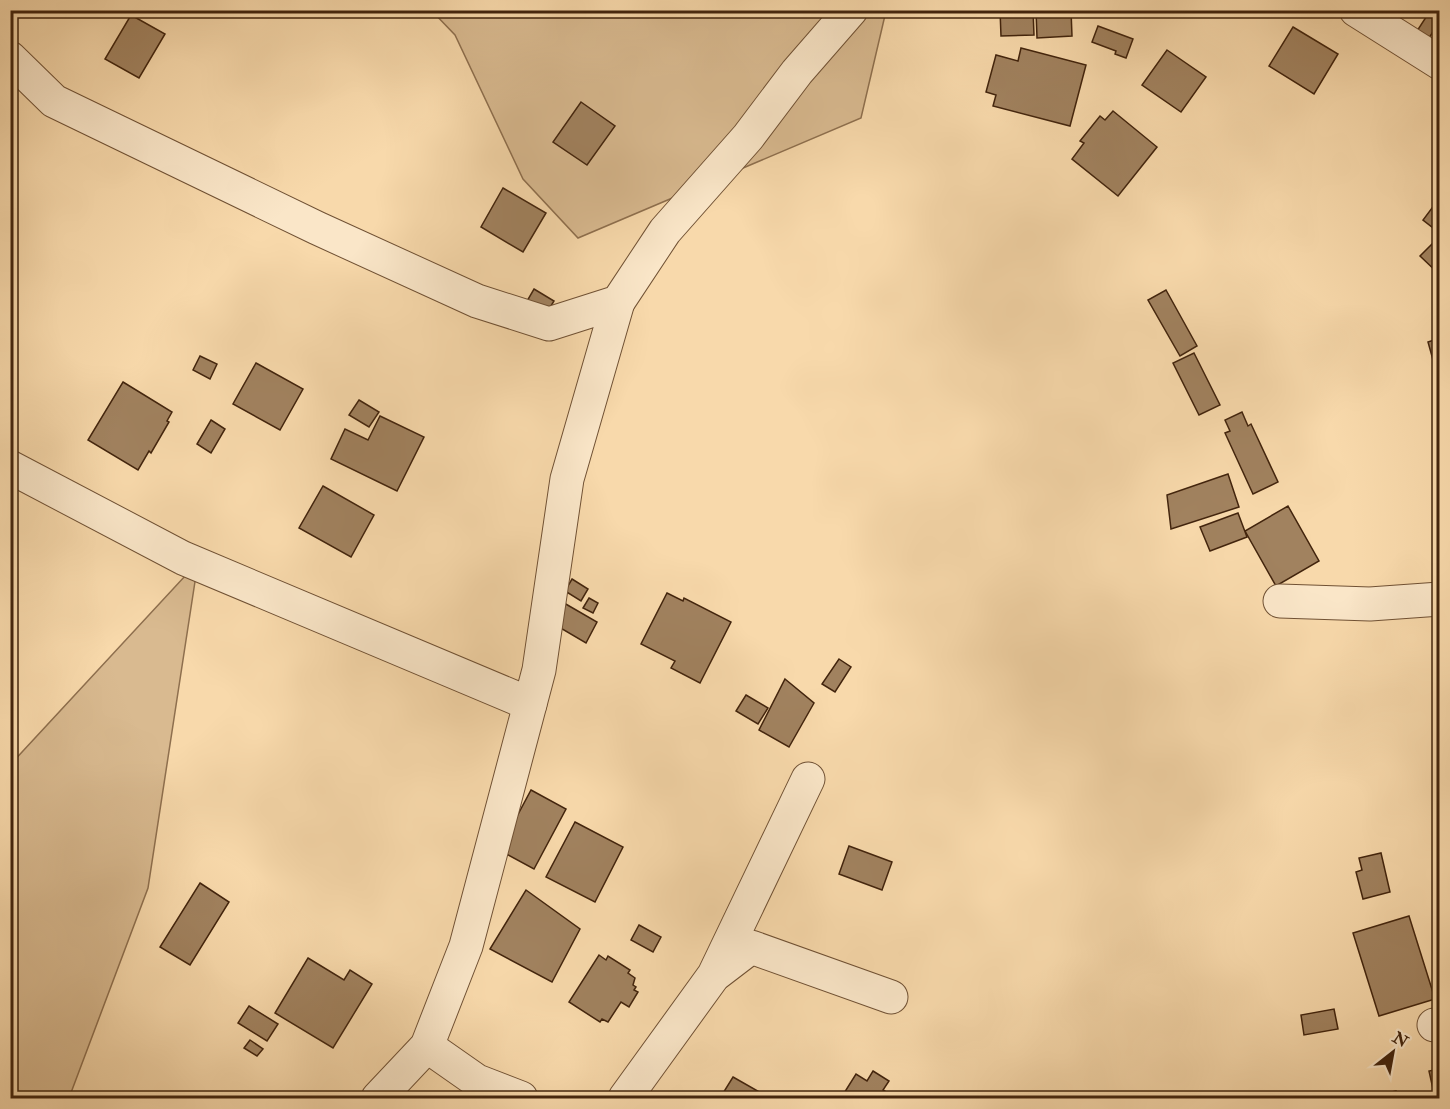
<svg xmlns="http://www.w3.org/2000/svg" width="1450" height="1109" font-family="'IM FELL Double Pica',serif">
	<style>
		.green { fill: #d9ba90; stroke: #8e6f4e; stroke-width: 1.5 }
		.building { fill: #a1825f; stroke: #42240d; stroke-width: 1.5 }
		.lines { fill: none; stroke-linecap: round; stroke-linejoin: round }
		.minor-casing { stroke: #705134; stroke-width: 35 }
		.minor { stroke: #fae6c8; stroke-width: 33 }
	</style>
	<rect width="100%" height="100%" fill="#f8d9ab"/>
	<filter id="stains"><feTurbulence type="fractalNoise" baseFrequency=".00333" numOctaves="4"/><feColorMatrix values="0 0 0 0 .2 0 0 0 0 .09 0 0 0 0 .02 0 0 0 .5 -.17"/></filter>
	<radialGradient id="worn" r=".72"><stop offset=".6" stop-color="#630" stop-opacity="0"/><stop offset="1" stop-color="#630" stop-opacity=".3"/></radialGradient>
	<!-- green -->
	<g class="green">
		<polygon points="432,11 886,11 861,118 578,238 523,179 455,35"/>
		<polygon points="198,562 148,888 69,1098 11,1098 10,765"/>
	</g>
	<!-- building -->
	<g class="building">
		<polygon points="1000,10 1033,10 1034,35 1001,36"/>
		<polygon points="1036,10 1071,10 1072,36 1037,38"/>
		<polygon points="1430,11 1440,17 1440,21 1429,38 1417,31"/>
		<polygon points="131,15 165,34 139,78 105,59"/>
		<polygon points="1098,26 1133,39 1126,58 1115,54 1116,51 1092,42"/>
		<polygon points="1293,27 1338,54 1314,94 1269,66"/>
		<polygon points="1021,48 1086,65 1070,126 993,106 996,95 986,92 996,55 1018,61"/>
		<polygon points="1167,50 1206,77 1181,112 1142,85"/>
		<polygon points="581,102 615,126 587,165 553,142"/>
		<polygon points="1113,111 1157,147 1118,196 1072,159 1084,143 1080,141 1100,116 1105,120"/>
		<polygon points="503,188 546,213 523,252 481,227"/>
		<polygon points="1438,200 1440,228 1437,231 1423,220"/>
		<polygon points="1440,236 1440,275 1420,256"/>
		<polygon points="534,289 554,301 543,319 523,308"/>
		<polygon points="1166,290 1197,346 1180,356 1148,300"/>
		<polygon points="1440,338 1440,385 1428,342"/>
		<polygon points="1194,353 1220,405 1199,415 1173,363"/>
		<polygon points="200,356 217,364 210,379 193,370"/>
		<polygon points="256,363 303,389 280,430 233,404"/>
		<polygon points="123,382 172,412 167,421 169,422 151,453 149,451 138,470 88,440"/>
		<polygon points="359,400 379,412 369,427 349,415"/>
		<polygon points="1242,412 1248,426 1251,424 1278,482 1253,494 1225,433 1230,431 1225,420"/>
		<polygon points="380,416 424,437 397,491 331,459 345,429 368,440"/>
		<polygon points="211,420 225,429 211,453 197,444"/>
		<polygon points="1228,474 1239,507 1171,529 1167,495"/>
		<polygon points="323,486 374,515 351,557 299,528"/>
		<polygon points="1288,506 1319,561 1276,586 1245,531"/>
		<polygon points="1238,513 1247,537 1210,551 1200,527"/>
		<polygon points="572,579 588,589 581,601 565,591"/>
		<polygon points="667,593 683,601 684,598 731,622 700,683 671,668 675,661 641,644"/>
		<polygon points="589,598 598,603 593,613 583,608"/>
		<polygon points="564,603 597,622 586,643 552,623"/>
		<polygon points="839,659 851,667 835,692 822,684"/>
		<polygon points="785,679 814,703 789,747 759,730"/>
		<polygon points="746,695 768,708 758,724 736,711"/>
		<polygon points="531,790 566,809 534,869 499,850"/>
		<polygon points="575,822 623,847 595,902 546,877"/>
		<polygon points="849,846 892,862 882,890 839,874"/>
		<polygon points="1381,853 1390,892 1363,899 1356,872 1362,870 1359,858"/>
		<polygon points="200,883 229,902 190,965 160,947"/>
		<polygon points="526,890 580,929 552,982 490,949"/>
		<polygon points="1409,916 1435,999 1379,1016 1353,933"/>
		<polygon points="639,925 661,937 653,952 631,940"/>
		<polygon points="599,955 606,960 608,956 630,970 628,973 635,978 633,985 636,987 634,990 638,992 629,1007 621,1002 608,1022 602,1019 600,1022 569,1002"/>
		<polygon points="308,958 344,980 350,970 372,984 333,1048 275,1013"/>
		<polygon points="249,1006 278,1024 267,1041 238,1023"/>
		<polygon points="1334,1009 1338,1029 1304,1035 1301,1015"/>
		<polygon points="250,1040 263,1049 257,1056 244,1048"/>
		<polygon points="1440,1069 1440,1098 1435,1098 1429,1071"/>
		<polygon points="873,1071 889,1081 883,1090 896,1098 841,1098 856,1074 867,1081"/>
		<polygon points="733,1077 770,1098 720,1098"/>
		<polygon points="1396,1091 1398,1098 1368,1098"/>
	</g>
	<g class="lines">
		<defs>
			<g id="minor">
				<polyline points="1356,10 1440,63"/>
				<polyline points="10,58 54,101 317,228 477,301 549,324 618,302 665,231 748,137 797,72 851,10"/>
				<polyline points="10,467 183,558 530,704"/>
				<polyline points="1280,601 1370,604 1440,599"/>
				<polyline points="717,973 751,947 891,997"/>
				<polyline points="1434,1025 1440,1024"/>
				<polyline points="427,1046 477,1081 521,1098"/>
				<polyline points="378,1098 427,1046 466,946 539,670 567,479 618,302"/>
				<polyline points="625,1098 714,975 808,779"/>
			</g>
		</defs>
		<!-- minor casing -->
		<use href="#minor" class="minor-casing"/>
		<!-- minor -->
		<use href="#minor" class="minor"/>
	</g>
	<!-- margin -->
	<rect width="1450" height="1109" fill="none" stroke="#f8d9ab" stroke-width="36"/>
	<rect x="12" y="12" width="1426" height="1085" fill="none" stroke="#42240d" stroke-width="3"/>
	<rect x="18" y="18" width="1414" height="1073" fill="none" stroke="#42240d" stroke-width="1.5"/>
	<!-- north arrow -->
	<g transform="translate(1393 1052) rotate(31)" stroke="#fae6c8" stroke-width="4.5" paint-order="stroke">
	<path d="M0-4.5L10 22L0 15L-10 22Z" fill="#42240d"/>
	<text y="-9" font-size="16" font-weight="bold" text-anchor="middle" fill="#42240d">N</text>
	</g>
	<rect width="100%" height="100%" filter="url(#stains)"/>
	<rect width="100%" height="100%" fill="url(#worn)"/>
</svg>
